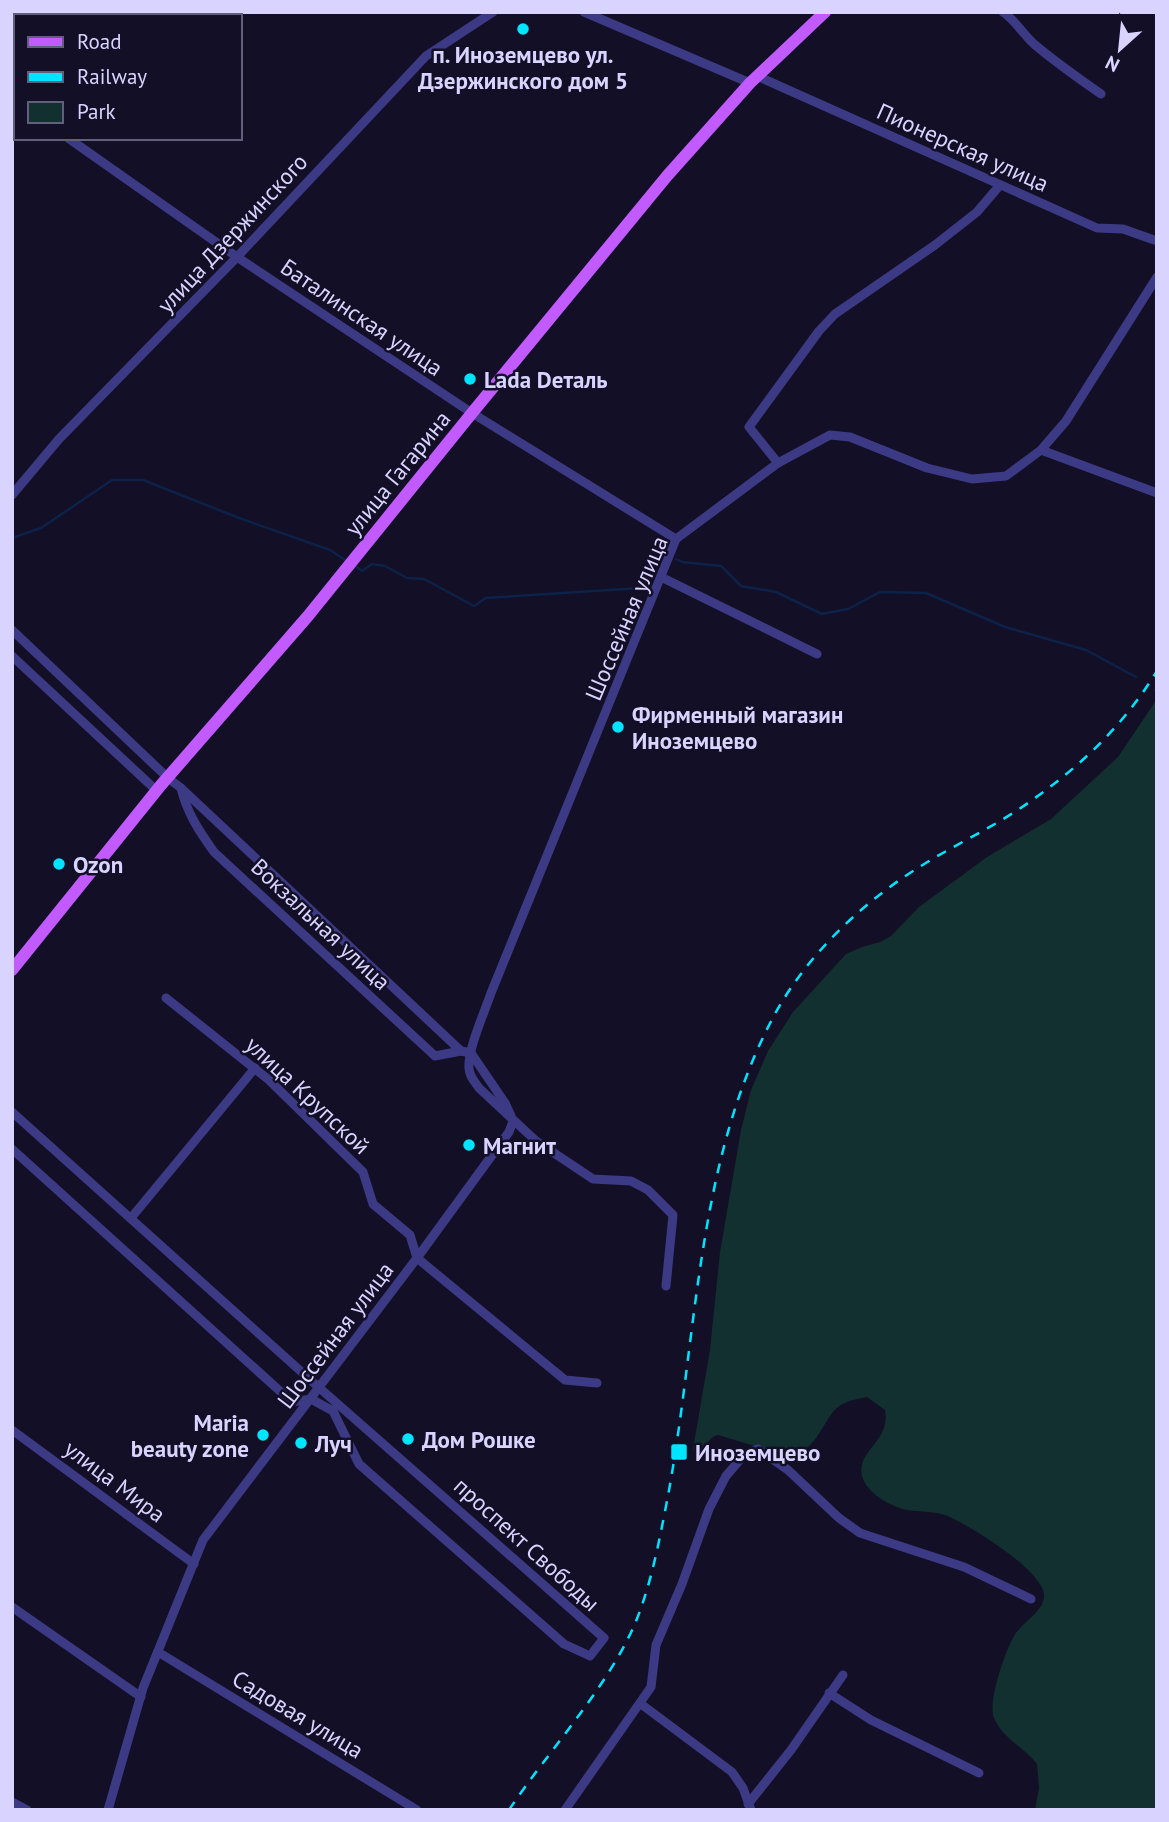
<svg xmlns="http://www.w3.org/2000/svg" width="1169" height="1822" font-family="'PT Sans',sans-serif">
	<style>
		.green { fill: #12302f }
		.lines { fill: none; stroke-linecap: round; stroke-linejoin: round }
		.stream { stroke: #0c2248; stroke-width: 2.5 }
		.minor { stroke: #3d3a85; stroke-width: 9 }
		.major { stroke: #c25bff; stroke-width: 12 }
		.rail { stroke: #00e5ff; stroke-width: 2.5; stroke-dasharray: 10 9; stroke-linecap: butt }
		.poi-dot { fill: #00e5ff; stroke: #130f26; stroke-width: 2.5 }
		.labels { text-anchor: middle; dominant-baseline: central; stroke-width: 5; stroke-linejoin: round; paint-order: stroke }
		.poi-label { font-size: 23px; font-weight: bold; fill: #d9d4ff; stroke: #130f26; text-anchor: start }
		.street-label { font-size: 23px; fill: #d9d4ff; stroke: #130f26 }
	</style>
	<rect width="100%" height="100%" fill="#130f26"/>
	<!-- green -->
	<path class="green" d="M1157,699V1810H1035L1039,1788L1037,1764C1024,1747 1003,1739 994,1718C987,1703 1006,1647 1016,1633C1023,1623 1035,1616 1041,1606C1045,1599 1045,1592 1041,1586C1028,1562 973,1528 948,1516C936,1511 920,1512 907,1510C890,1506 867,1494 862,1476C856,1450 891,1442 885,1410L867,1397C831,1403 835,1411 816,1438C812,1444 805,1449 799,1454H782L718,1435C708,1437 705,1448 700,1456L695,1455L693,1449L710,1350L720,1252L741,1130L751,1090L768,1051L793,1012L846,954L862,947L880,942L891,936L919,907L987,857L1051,819L1118,757Z"/>
	<g class="lines">
		<!-- stream -->
		<g class="stream">
			<polyline points="12,538 41,528 112,480 143,480 239,518 330,550 348,562"/>
			<polyline points="676,559 682,562 721,566 741,586 776,592 822,614 848,609 880,592 926,593 1005,627 1086,650 1136,677"/>
			<polyline points="354,565 362,571 372,564 385,566 407,578 424,579 474,606 486,598 641,588 654,548 663,552"/>
			<polyline points="1155,690 1157,691"/>
		</g>
		<!-- minor -->
		<g class="minor">
			<polyline points="584,12 750,83"/>
			<path d="M1003,12C1014,19 1023,34 1034,44C1055,62 1078,78 1101,94"/>
			<polyline points="757,76 1097,228 1123,229 1157,241"/>
			<polyline points="12,101 16,103"/>
			<polyline points="68,138 237,257 472,413 676,539"/>
			<polyline points="1041,450 1157,493"/>
			<polyline points="778,463 749,427 819,331 835,314 935,245 977,212 1000,185"/>
			<polyline points="12,495 59,439 237,257 426,56 493,12"/>
			<polyline points="661,577 817,654"/>
			<polyline points="12,630 168,778 181,788 461,1051"/>
			<polyline points="12,656 157,791"/>
			<path d="M181,788C187,813 199,831 214,852L435,1056L461,1051L471,1053L505,1103L511,1116"/>
			<polyline points="166,998 269,1080 363,1172 373,1204 410,1235 417,1258 565,1380 597,1383"/>
			<polyline points="12,1112 315,1384 604,1638 590,1656 564,1644 359,1464 333,1411 311,1399 292,1402 12,1149"/>
			<polyline points="131,1218 255,1068"/>
			<path d="M666,1286L673,1215L648,1190L631,1181L593,1179L536,1141L479,1088C475,1082 469,1076 469,1068C467,1051 485,1011 491,993L676,539L778,463L830,435L850,437L927,468L972,479L1006,476L1041,450L1066,421L1157,277"/>
			<polyline points="12,1430 194,1564"/>
			<polyline points="12,1607 141,1697"/>
			<polyline points="158,1652 417,1810"/>
			<polyline points="829,1693 871,1720 979,1773"/>
			<polyline points="641,1704 732,1772 743,1788 751,1810"/>
			<polyline points="12,1802 27,1810"/>
			<polyline points="748,1804 791,1750 843,1675"/>
			<polyline points="108,1810 143,1688 203,1540 417,1258 509,1132 513,1121"/>
			<polyline points="565,1810 651,1687 656,1645 682,1584 709,1509 726,1476 744,1455 758,1449 788,1470 839,1518 860,1533 964,1567 1031,1599"/>
		</g>
		<!-- major -->
		<polyline class="major" points="12,970 161,785 308,616 472,413 667,176 750,83 825,12"/>
		<!-- rail -->
		<path class="rail" d="M509,1810C550,1748 617,1678 641,1608C653,1574 660,1537 667,1501C698,1338 695,1160 776,1012C809,953 864,901 921,866C956,844 994,827 1028,803C1081,766 1123,726 1157,671"/>
	</g>
	<!-- markers -->
	<g class="poi-dot">
		<circle cx="523" cy="29" r="7"/>
		<circle cx="470" cy="379" r="7"/>
		<circle cx="618" cy="727" r="7"/>
		<circle cx="59" cy="864" r="7"/>
		<circle cx="469" cy="1145" r="7"/>
		<circle cx="263" cy="1435" r="7"/>
		<circle cx="408" cy="1439" r="7"/>
		<circle cx="301" cy="1443" r="7"/>
		<rect x="670" y="1443" width="18" height="18" rx="3.5"/>
	</g>
	<g class="labels">
		<!-- poi labels -->
		<g class="poi-label">
			<text x="523" y="54" text-anchor="middle">п. Иноземцево ул.<tspan x="523" dy="26">Дзержинского дом 5</tspan></text>
			<text x="484" y="379">Lada Dеталь</text>
			<text x="632" y="714">Фирменный магазин<tspan x="632" dy="26">Иноземцево</tspan></text>
			<text x="73" y="864">Ozon</text>
			<text x="483" y="1145">Магнит</text>
			<text x="249" y="1422" text-anchor="end">Maria<tspan x="249" dy="26">beauty zone</tspan></text>
			<text x="422" y="1439">Дом Рошке</text>
			<text x="315" y="1443">Луч</text>
			<text x="695" y="1452">Иноземцево</text>
		</g>
		<!-- street labels -->
		<g class="street-label">
			<text transform="translate(963 147) rotate(24)">Пионерская улица</text>
			<text transform="translate(232 233) rotate(-47)">улица Дзержинского</text>
			<text transform="translate(362 317) rotate(34)">Баталинская улица</text>
			<text transform="translate(397 473) rotate(-51)">улица Гагарина</text>
			<text transform="translate(626 618) rotate(-67)">Шоссейная улица</text>
			<text transform="translate(321 924) rotate(43)">Вокзальная улица</text>
			<text transform="translate(308 1095) rotate(43)">улица Крупской</text>
			<text transform="translate(335 1335) rotate(-53)">Шоссейная улица</text>
			<text transform="translate(115 1481) rotate(37)">улица Мира</text>
			<text transform="translate(527 1544) rotate(42)">проспект Свободы</text>
			<text transform="translate(298 1714) rotate(31)">Садовая улица</text>
		</g>
	</g>
	<!-- border -->
	<rect width="1169" height="1822" fill="none" stroke="#d9d4ff" stroke-width="28"/>
	<!-- legend -->
	<rect x="14" y="14" width="228" height="126" fill="#130f26" stroke="#625e7d" stroke-width="2"/>
	<rect x="28" y="37" width="35" height="10" fill="#c25bff" stroke="#625e7d" stroke-width="2"/>
	<text x="77" y="49" font-size="21" fill="#d9d4ff">Road</text>
	<rect x="28" y="72" width="35" height="10" fill="#00e5ff" stroke="#625e7d" stroke-width="2"/>
	<text x="77" y="84" font-size="21" fill="#d9d4ff">Railway</text>
	<rect x="28" y="102" width="35" height="21" fill="#12302f" stroke="#625e7d" stroke-width="2"/>
	<text x="77" y="119" font-size="21" fill="#d9d4ff">Park</text>
	<!-- north arrow -->
	<g transform="translate(1120 49) rotate(207)" stroke="#130f26" stroke-width="5" paint-order="stroke">
	<path d="M0-5L12 26L0 18L-12 26Z" fill="#d9d4ff"/>
	<text y="-10" font-size="19" font-weight="bold" text-anchor="middle" fill="#d9d4ff">N</text>
	</g>
</svg>
